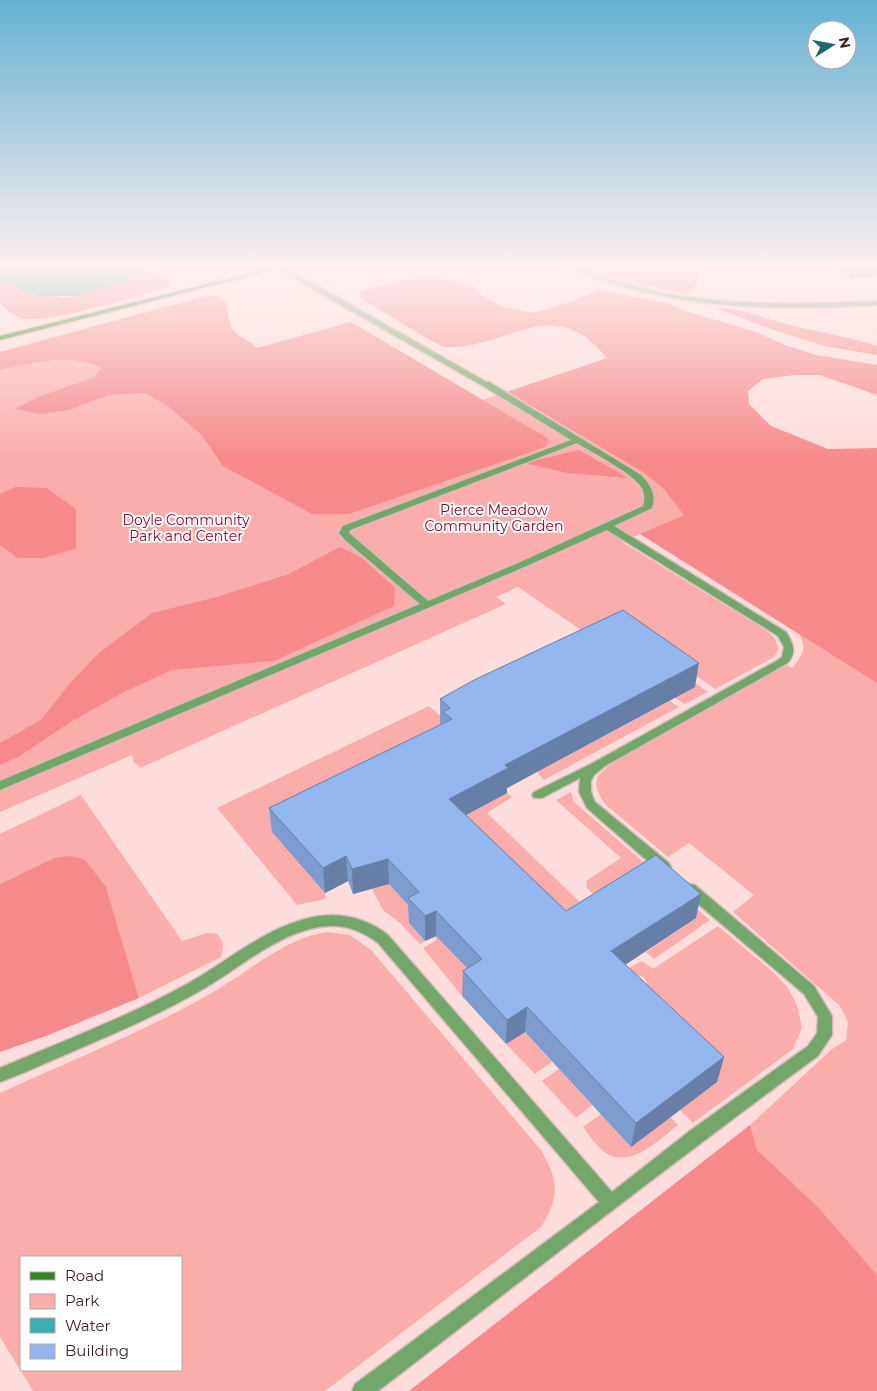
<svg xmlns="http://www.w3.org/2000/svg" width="877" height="1391" font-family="Montserrat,sans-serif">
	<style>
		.green { fill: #fbadac; fill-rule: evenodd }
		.forest { fill: #f6898a }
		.water { fill: #3caeb4 }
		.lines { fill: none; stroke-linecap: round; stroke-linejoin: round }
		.lane-casing { stroke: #dbbbba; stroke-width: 3 }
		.street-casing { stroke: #dbbbba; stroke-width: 3 }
		.secondary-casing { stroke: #dbbbba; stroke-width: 3 }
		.lane { fill: #73a669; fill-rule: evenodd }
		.street { fill: #73a669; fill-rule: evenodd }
		.secondary { fill: #348421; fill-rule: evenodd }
		.wall { fill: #7e9dce }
		.shaded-wall { fill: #677fa7 }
		.building { fill: #93b6ef; stroke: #677fa7 }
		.labels { text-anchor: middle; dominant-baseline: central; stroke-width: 4; stroke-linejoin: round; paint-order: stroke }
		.park-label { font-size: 14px; fill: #8a0822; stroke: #fff }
	</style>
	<rect width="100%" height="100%" fill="#fedddc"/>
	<!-- green -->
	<g class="green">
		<polygon points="175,304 244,352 351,322 482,400 608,358 877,495 684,515 622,542 764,629 773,636 779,648 774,657 715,689 687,669 584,632 518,587 496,597 506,604 140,768 133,761 132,755 0,812 0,352"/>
		<path d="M797,630L877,683V1391H572L816,1205L757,1150L750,1125L831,1050L846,1040L848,1022L840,1006L733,912L754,895L689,843L668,857L606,805C595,791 591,778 607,768L601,763L782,662L792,668C805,653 807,647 797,630Z"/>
		<polygon points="624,633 708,692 685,704 675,698"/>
		<polygon points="670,701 679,707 544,780 537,772"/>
		<polygon points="429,706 445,720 450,733 273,832 325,893 326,899 297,905 217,808"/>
		<polygon points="571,792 574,802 677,891 607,908 587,888 586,881 621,858 556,800"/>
		<polygon points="507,793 512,797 487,813 580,902 563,936 449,824"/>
		<path d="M81,795L182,941L207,933L217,934C224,942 224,947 221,957L139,998L106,887L54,858L0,884V834Z"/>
		<polygon points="389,884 420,917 409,923 425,941 420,944 400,923 383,910 372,889"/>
		<polygon points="684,898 710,920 654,959 646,952 695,919"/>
		<polygon points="718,926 774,973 788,988 797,1005 802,1028 793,1049 693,1123 680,1110 717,1082 635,985 647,984 644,977 632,974 629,968 642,961 653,969"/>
		<path d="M327,932L350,935L371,950L541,1150C559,1181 560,1196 541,1227L325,1391H33L0,1337V1093C70,1061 143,1032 210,994C246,974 286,937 327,932ZM21,1257H181V1370H21Z"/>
		<polygon points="436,935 482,984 462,996 423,948 437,940 434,936"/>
		<polygon points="525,1032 552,1062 535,1074 506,1044"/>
		<polygon points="559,1069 592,1105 576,1118 542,1081"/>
		<path d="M601,1114L631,1147L670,1117L678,1125C657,1141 626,1174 600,1148C594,1142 588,1134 583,1127Z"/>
	</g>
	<!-- forest -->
	<g class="forest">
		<polygon points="587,266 703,266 694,290 688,294 618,280"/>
		<path d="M139,267L163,274L172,283L169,287C140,295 47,325 22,318C13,316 6,309 0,303V281L61,298L79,296L126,282Z"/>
		<path d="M428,277L469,283L484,297L504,307L533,313L574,301L598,290L666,303L689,312L756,332L785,345L816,355L877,365V395L820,375H795L763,379L748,391L749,404L771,426L828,449L877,448V683L640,534L684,515L664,489L643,472L508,392L607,358C553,291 508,349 446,347C438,347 373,305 361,298L360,291L403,280Z"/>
		<path d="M207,296H218L227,304C228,314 228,327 237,334C244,340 251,341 257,348L351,322L549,439L545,447L349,514H312L223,466L201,434L166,405L145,393L109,395L69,410L40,414L15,409L38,397L95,377L101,368C70,352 33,363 0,370V352Z"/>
		<path d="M716,308C744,308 767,320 794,326C822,333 850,337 877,346V355L824,346L768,328Z"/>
		<polygon points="579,450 628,478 567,473 525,463"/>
		<polygon points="15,487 46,488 76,509 76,549 43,558 18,558 0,545 0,494"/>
		<polygon points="340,547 362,558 395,588 394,606 274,661 172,670 124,692 69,723 18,757 0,765 0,743 41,720 70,683 99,653 152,613 217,597 289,574"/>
		<polygon points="71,856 85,860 106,887 139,998 46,1036 0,1052 0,884 54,858"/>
		<polygon points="750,1125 757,1150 816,1205 877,1275 877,1391 409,1391"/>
	</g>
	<!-- water -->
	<polygon class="water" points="0,266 142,266 126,282 79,296 36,296 0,281"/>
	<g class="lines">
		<defs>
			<g id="lane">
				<path d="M483,382H489L641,475C650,485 657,494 652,508L614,526L786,632C793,643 798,654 786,664L605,766L594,775L591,781V792L595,802L669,863L671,867L669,871L664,872L659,871L587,808L579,792L580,778L542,798H534L532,795L534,792L591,764L778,660L782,657L784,647L778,636L607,530L522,568L0,790V781L420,604L345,540L339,533L343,526L571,440L483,386ZM577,443C593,453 633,473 642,488C645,494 645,500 643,506L516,564L428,601L349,533L350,530Z"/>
				<path d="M690,884L695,885L814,986L832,1016V1035L818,1056C669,1165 524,1279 378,1391H352L355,1384L599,1202L378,943C357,927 336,922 310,929C268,940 235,972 198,992C156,1016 111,1035 67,1054C45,1063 23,1074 0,1082V1068C63,1041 127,1017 187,984C229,961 265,927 313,917C341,912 366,918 388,935L612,1192L691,1130L808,1046L817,1033L818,1017L804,994L685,893L683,889L685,885Z"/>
			</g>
			<g id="street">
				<polygon points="277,266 283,266 490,384 483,386 277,269"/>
				<path d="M567,266C582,265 596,275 611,279C634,286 658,292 682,296C746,306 812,304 877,301V305C789,310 702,310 617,285C601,281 580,276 567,266Z"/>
			</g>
			<polygon id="secondary" points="278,266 289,266 0,340 0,336"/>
		</defs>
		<!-- lane casing -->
		<use href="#lane" class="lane-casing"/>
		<!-- street casing -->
		<use href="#street" class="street-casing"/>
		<!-- secondary casing -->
		<use href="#secondary" class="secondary-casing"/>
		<!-- lane -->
		<use href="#lane" class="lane"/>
		<!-- street -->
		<use href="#street" class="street"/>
		<!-- secondary -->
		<use href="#secondary" class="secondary"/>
	</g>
	<!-- wall -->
	<g class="wall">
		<polygon points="832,266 877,266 877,276 850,279"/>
		<polygon points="695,687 507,788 507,793 466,815 566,911 696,918 625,965 724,1057 717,1082 631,1147 525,1032 506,1044 462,996 463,971 467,968 436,936 425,941 409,923 408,905 389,884 353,894 348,881 325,893 272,832 269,808 441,725 440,723 440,699"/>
	</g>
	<!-- shaded-wall -->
	<g class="shaded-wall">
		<polygon points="877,267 877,276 850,279 852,269"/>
		<polygon points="699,663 695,687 507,788 507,793 449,824 449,799 505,765"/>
		<polygon points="346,856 348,881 325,893 323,868"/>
		<polygon points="388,859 389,884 353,894 352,869"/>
		<polygon points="701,894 696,918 608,976 611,951"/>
		<polygon points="436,911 436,936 425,941 425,916"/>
		<polygon points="527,1007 525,1032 506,1044 507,1020"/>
		<polygon points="724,1057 717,1082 631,1147 636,1123"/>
	</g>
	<!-- building -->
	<g class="building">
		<polygon points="848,266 877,266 877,267 852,269"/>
		<polygon points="623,610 699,663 505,765 508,768 449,799 566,911 656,855 701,894 611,951 724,1057 636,1123 527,1007 507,1020 463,971 482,959 436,911 425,916 408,898 419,892 388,859 352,869 346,856 323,868 269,808 452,719 443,712 450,708 440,699 474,680"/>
	</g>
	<!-- sky -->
	<linearGradient id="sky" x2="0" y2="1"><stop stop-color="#63b2d3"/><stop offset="0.58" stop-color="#fff0ef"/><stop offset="1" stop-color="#fff0ef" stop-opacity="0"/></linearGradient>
	<rect width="877" height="460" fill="url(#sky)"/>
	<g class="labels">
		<!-- park labels -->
		<g class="park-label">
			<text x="494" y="510">Pierce Meadow<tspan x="494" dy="16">Community Garden</tspan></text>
			<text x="186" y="520">Doyle Community<tspan x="186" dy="16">Park and Center</tspan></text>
		</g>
	</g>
	<!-- legend -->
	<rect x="20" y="1256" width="162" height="115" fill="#ffffff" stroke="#b2a6a6"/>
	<rect x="30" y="1272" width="25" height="8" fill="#348421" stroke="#b2a6a6"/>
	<text x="65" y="1281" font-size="15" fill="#3e2121">Road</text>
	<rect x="30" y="1294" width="25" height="15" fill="#fbadac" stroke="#b2a6a6"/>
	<text x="65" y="1306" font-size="15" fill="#3e2121">Park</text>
	<rect x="30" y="1318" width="25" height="15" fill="#3caeb4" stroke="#b2a6a6"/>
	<text x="65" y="1331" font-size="15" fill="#3e2121">Water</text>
	<rect x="30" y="1344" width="25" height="15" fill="#93b6ef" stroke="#b2a6a6"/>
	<text x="65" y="1356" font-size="15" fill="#3e2121">Building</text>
	<!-- north arrow -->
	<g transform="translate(832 45) rotate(79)"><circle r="24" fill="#ffffff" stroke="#b2a6a6"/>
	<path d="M0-4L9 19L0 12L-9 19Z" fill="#1c696d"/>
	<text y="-8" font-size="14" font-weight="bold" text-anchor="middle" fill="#3e2121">N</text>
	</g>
</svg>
